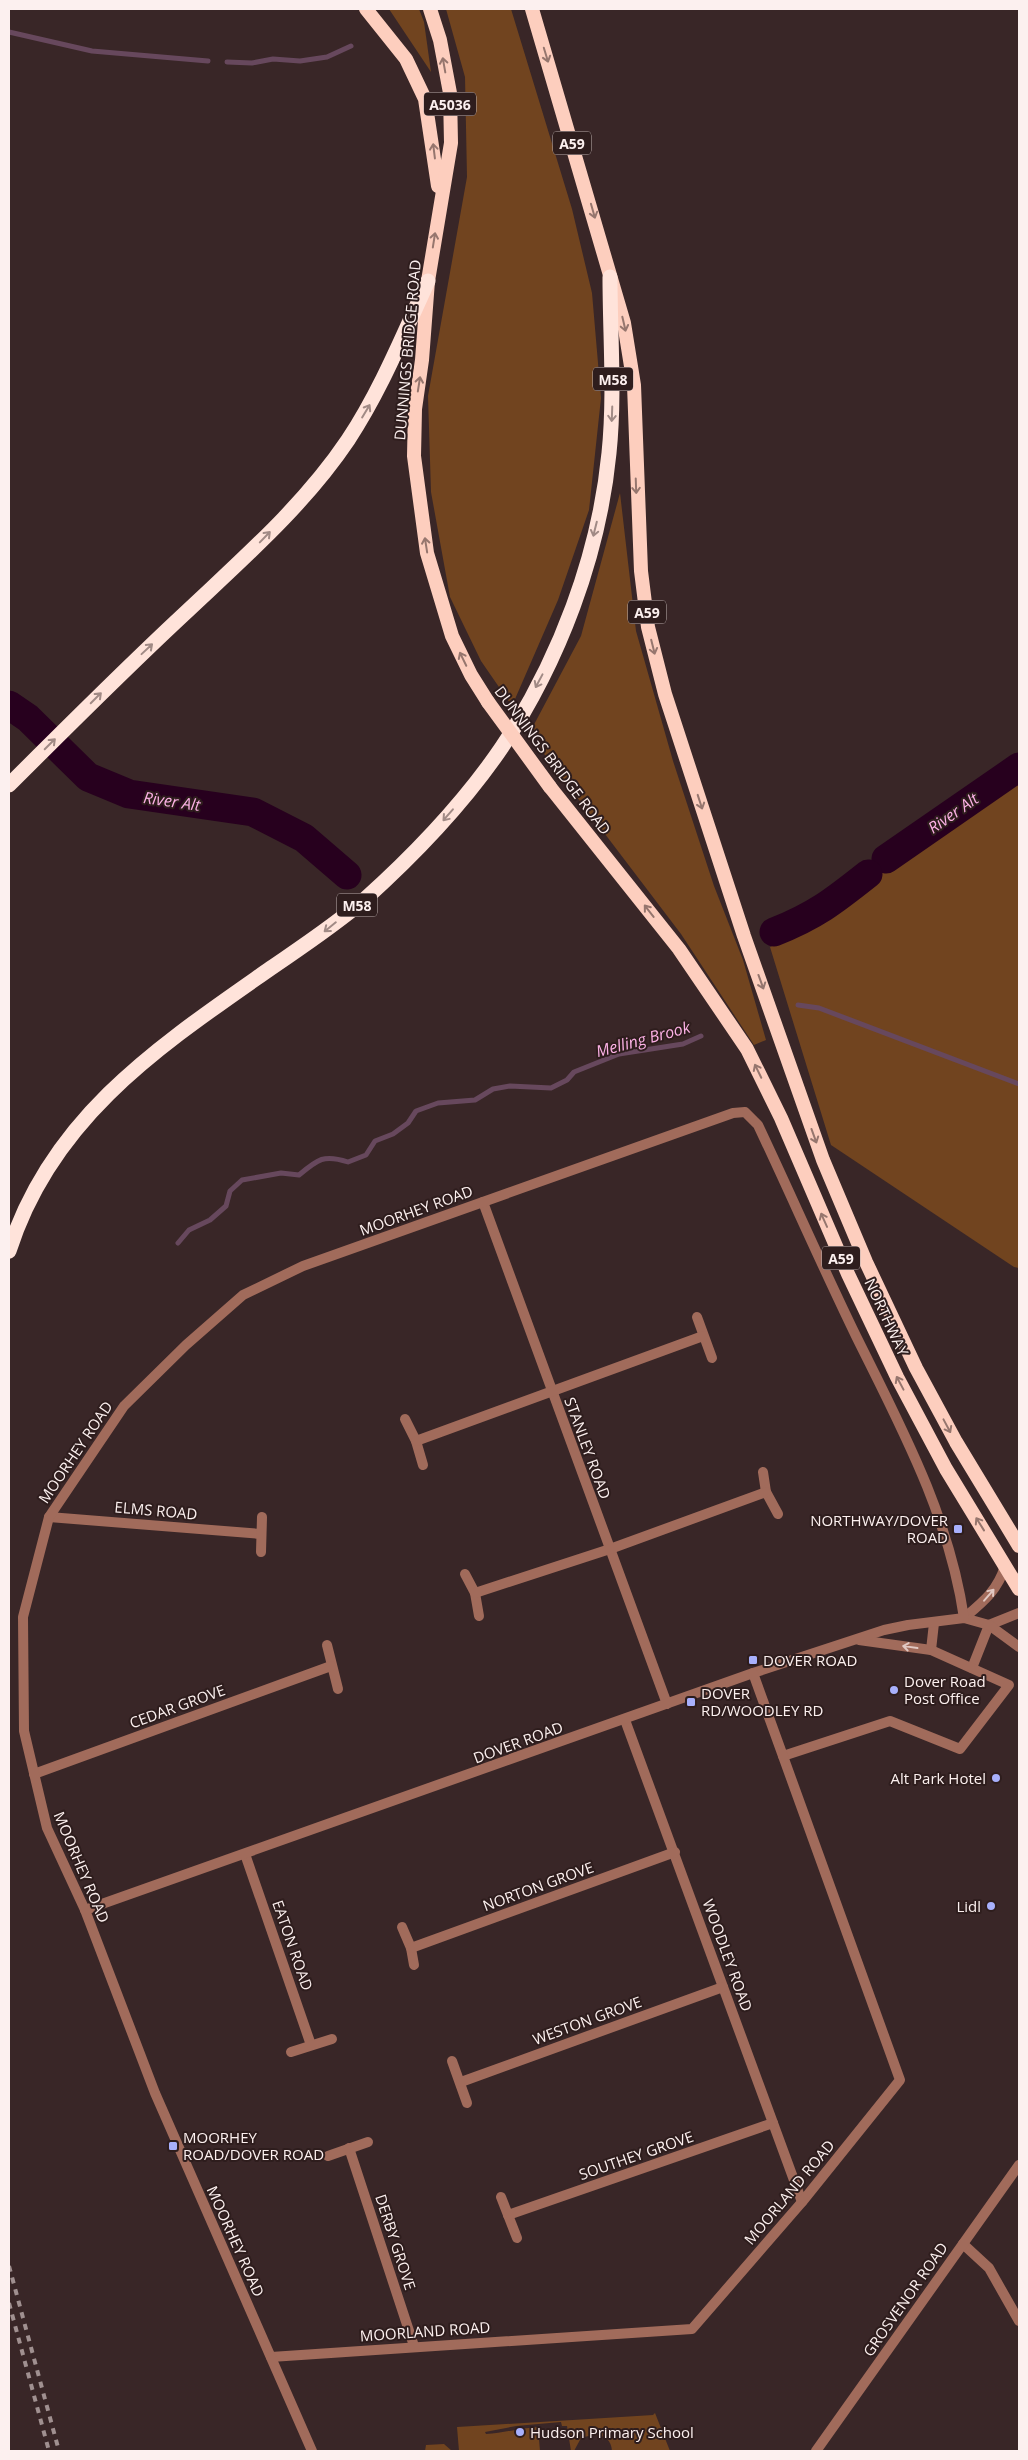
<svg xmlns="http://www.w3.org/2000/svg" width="1028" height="2460" font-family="'Open Sans',sans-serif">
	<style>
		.green { fill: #71441f }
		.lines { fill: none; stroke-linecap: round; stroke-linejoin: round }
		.stream { stroke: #67485d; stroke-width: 5 }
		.river { stroke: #27001e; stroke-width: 29 }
		.minor { stroke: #a16b5b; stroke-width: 10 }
		.trunk { stroke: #fdcebe; stroke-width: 14 }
		.motorway { stroke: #ffe3da; stroke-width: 15 }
		.rail { stroke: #a09090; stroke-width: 4; stroke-dasharray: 6 6; stroke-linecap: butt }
		.trunk-bridge { stroke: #fdcebe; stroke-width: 14 }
		.oneway { stroke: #96766e }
		.oneway2 { stroke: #a18a85 }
		.oneway3 { stroke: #e1c8c3 }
		.poi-dot { fill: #a8b0fc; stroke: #2e1d1d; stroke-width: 2 }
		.labels { text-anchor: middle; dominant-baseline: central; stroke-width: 4; stroke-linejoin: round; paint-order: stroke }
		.shield { fill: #2e1d1d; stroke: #beb1b0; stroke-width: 1 }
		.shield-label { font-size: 14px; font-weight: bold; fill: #fcf0ef }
		.street-label { font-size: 15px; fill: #fcf0ef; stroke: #2e1d1d }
		.poi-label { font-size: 15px; fill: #fcf0ef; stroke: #2e1d1d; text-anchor: start }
		.water-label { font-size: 16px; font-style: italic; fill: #fcb1e5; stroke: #2e1d1d }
	</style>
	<rect width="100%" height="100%" fill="#392627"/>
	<!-- green -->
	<g class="green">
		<polygon points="389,9 419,9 424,22 431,72"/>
		<polygon points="446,9 511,9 572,209 592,293 601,398 589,510 558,600 512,706 481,661 450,597 431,492 428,396 467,177 465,77"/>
		<polygon points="620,493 636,631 673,761 714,886 743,960 766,1040 754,1045 681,934 529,734 581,636"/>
		<polygon points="1019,779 1019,1268 1014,1267 831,1145 770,947 818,925 905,854"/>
		<path d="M655,2413L670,2451H612C611,2433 595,2433 581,2438L574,2451H571L567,2426H562L561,2422L516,2426L485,2432L486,2434C504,2433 520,2428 538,2427L540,2451H459L457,2427L653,2415Z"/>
		<polygon points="444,2444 452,2451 425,2451 426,2445"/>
	</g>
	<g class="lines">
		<!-- stream -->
		<g class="stream">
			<polyline points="9,32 92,51 208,61"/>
			<polyline points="227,62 252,63 273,59 300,61 327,57 351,46"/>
			<polyline points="798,1005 819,1008 1019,1084"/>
			<path d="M178,1243L189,1230L210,1220L226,1206L230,1191L242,1180L281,1173L299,1175C318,1159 324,1154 348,1162L366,1155L375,1141L393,1134L408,1123L416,1111L438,1103L475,1100L493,1089L510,1086L551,1088L567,1080L574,1072L619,1054L683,1044L701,1036"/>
		</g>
		<!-- river -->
		<g class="river">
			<polyline points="9,705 28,718 88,777 129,794 253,812 304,838 347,875"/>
			<polyline points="886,859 1019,767"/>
			<path d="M774,932C815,916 834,901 868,874"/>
		</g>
		<!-- minor -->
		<g class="minor">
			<polyline points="483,1202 667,1704"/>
			<polyline points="697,1317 712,1358"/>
			<polyline points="405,1419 416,1441 423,1465"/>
			<polyline points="416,1441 703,1336"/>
			<polyline points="763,1472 766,1492 778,1514"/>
			<polyline points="49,1517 261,1534"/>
			<polyline points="261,1552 262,1517"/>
			<polyline points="465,1574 475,1593 479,1616"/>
			<polyline points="475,1593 610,1549 766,1492"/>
			<path d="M964,1618C983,1602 998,1590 1005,1566"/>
			<polyline points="989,1625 1019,1613"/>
			<polyline points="327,1645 338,1689"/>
			<polyline points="931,1650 934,1623"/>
			<polyline points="972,1668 989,1625"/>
			<polyline points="625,1720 802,2202"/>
			<polyline points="783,1756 890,1721 960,1749 1009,1685 931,1650 859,1640"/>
			<polyline points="34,1774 331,1666"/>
			<polyline points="245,1854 311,2045"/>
			<polyline points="85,1910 753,1673 884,1630 908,1625 964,1618 989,1625 1019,1647"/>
			<polyline points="402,1927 411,1948 414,1965"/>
			<polyline points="411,1948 675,1852"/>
			<polyline points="291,2052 332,2039"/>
			<polyline points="452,2061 467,2103"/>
			<polyline points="461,2082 723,1987"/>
			<polyline points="349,2148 414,2346"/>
			<polyline points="328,2156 368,2142"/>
			<polyline points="501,2197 517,2238"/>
			<polyline points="508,2215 773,2123"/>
			<polyline points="963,2244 989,2268 1019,2321"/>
			<polyline points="271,2357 692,2329 802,2202 900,2080 753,1673"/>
			<path d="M312,2451L155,2093L85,1910L47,1828L24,1731L23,1617L49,1517L124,1406L186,1345L243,1295L303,1266L733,1113L745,1112L758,1125C791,1195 822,1266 856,1336C901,1427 949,1515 964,1618"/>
			<polyline points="816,2451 1019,2165"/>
		</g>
		<!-- trunk -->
		<g class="trunk">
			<polyline points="366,9 406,59 425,99 438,186"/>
			<polyline points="430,9 440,40 450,93 451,143 428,281 422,360 415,409 414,456 427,553 452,636 471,675 488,702"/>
			<polyline points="532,9 624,323 634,385 641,571 648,627 665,694 744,936 823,1160 866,1262 916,1368 956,1442 1019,1546"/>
			<polyline points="550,787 679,949 747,1049 781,1118 848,1274 897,1377 946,1469 1019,1589"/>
		</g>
		<!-- motorway -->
		<g class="motorway">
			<path d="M9,785C66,728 123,671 182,616C240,561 303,507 348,440C381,390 403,335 428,281"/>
			<path d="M9,1251C52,1116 161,1045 271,968C303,946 335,925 364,900C414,855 464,803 502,747C559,661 599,556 609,453C615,395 610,336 610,277"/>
		</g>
		<!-- rail -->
		<g class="rail">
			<polyline points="9,2266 59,2451"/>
			<polyline points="9,2303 49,2451"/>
		</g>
		<!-- trunk-bridge -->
		<polyline class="trunk-bridge" points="488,702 550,787"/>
	</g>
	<!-- one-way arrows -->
	<defs><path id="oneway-shaft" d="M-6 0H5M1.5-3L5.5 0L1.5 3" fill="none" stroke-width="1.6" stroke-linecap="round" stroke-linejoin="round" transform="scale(1.25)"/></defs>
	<g class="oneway">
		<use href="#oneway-shaft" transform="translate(546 55) rotate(73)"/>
		<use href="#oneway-shaft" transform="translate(444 65) rotate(-100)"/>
		<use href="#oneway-shaft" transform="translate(434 151) rotate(-97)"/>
		<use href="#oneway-shaft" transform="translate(593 211) rotate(74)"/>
		<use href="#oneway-shaft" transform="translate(434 240) rotate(-81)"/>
		<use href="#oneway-shaft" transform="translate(624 324) rotate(77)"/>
		<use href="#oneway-shaft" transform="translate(419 384) rotate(-81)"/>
		<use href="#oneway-shaft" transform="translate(636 486) rotate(88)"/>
		<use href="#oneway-shaft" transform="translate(426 545) rotate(-99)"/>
		<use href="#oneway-shaft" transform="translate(653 647) rotate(76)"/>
		<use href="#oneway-shaft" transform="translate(463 659) rotate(-116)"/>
		<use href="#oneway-shaft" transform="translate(700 802) rotate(72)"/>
		<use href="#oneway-shaft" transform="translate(649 911) rotate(-128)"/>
		<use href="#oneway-shaft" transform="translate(761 982) rotate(70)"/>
		<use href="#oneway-shaft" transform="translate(758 1071) rotate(-116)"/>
		<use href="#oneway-shaft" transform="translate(814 1136) rotate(70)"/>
		<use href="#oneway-shaft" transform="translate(824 1220) rotate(-114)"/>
		<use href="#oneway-shaft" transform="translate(900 1383) rotate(-118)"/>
		<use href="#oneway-shaft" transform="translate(947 1426) rotate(62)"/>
		<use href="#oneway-shaft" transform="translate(980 1524) rotate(-122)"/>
	</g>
	<g class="oneway2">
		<use href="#oneway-shaft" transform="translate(366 411) rotate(-59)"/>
		<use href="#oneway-shaft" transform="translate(612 414) rotate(92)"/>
		<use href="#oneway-shaft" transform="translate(595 529) rotate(104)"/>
		<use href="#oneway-shaft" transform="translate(265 537) rotate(-46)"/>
		<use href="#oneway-shaft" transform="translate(147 649) rotate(-43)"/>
		<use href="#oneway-shaft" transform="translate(539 681) rotate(118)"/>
		<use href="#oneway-shaft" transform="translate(96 698) rotate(-45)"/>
		<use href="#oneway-shaft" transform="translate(50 744) rotate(-45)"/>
		<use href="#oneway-shaft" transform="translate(448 815) rotate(131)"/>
		<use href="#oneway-shaft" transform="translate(330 927) rotate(141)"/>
	</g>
	<g class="oneway3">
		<use href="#oneway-shaft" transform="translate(989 1595) rotate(-49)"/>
		<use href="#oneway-shaft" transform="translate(910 1647) rotate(-172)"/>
	</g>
	<!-- markers -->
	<g class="poi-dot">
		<rect x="953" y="1524" width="10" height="10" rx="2.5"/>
		<rect x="748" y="1655" width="10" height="10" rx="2.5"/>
		<circle cx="894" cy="1690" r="5"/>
		<rect x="686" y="1697" width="10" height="10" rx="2.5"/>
		<circle cx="996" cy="1778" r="5"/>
		<circle cx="991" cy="1906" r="5"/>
		<rect x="168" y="2141" width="10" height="10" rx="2.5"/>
		<circle cx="520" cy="2432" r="5"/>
	</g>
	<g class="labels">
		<!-- shield labels -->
		<g class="shield">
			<rect x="424" y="92.5" width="52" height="23" rx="4"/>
			<rect x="553" y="131.5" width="38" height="23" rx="4"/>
			<rect x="593" y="367.5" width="40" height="23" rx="4"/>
			<rect x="628" y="600.5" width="38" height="23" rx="4"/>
			<rect x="337" y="893.5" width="40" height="23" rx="4"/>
			<rect x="822" y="1246.5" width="38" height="23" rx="4"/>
		</g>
		<g class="shield-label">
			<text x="450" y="104">A5036</text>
			<text x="572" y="143">A59</text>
			<text x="613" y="379">M58</text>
			<text x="647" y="612">A59</text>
			<text x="357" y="905">M58</text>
			<text x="841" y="1258">A59</text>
		</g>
		<!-- street labels -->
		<g class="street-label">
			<text transform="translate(407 350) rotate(-85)">DUNNINGS BRIDGE ROAD</text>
			<text transform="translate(553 760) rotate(53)">DUNNINGS BRIDGE ROAD</text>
			<text transform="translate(416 1210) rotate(-20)">MOORHEY ROAD</text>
			<text transform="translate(887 1317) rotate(65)">NORTHWAY</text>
			<text transform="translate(588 1448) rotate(70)">STANLEY ROAD</text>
			<text transform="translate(75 1452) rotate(-56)">MOORHEY ROAD</text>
			<text transform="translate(156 1510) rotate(5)">ELMS ROAD</text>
			<text transform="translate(177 1706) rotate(-20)">CEDAR GROVE</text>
			<text transform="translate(518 1742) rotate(-20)">DOVER ROAD</text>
			<text transform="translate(82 1867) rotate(67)">MOORHEY ROAD</text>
			<text transform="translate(538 1886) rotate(-20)">NORTON GROVE</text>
			<text transform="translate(293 1945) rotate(71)">EATON ROAD</text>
			<text transform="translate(728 1955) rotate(70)">WOODLEY ROAD</text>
			<text transform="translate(587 2020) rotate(-20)">WESTON GROVE</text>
			<text transform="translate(636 2155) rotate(-19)">SOUTHEY GROVE</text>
			<text transform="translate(789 2192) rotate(-50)">MOORLAND ROAD</text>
			<text transform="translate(236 2241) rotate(66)">MOORHEY ROAD</text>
			<text transform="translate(396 2242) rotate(72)">DERBY GROVE</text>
			<text transform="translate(905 2299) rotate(-55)">GROSVENOR ROAD</text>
			<text transform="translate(425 2331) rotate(-4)">MOORLAND ROAD</text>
		</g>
		<!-- poi labels -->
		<g class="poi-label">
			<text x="948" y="1520" text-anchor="end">NORTHWAY/DOVER<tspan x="948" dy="17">ROAD</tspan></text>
			<text x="763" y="1660">DOVER ROAD</text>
			<text x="904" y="1681">Dover Road<tspan x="904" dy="17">Post Office</tspan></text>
			<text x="701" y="1693">DOVER<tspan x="701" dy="17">RD/WOODLEY RD</tspan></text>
			<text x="986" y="1778" text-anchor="end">Alt Park Hotel</text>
			<text x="981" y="1906" text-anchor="end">Lidl</text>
			<text x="183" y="2137">MOORHEY<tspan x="183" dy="17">ROAD/DOVER ROAD</tspan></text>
			<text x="530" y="2432">Hudson Primary School</text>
		</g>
		<!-- water labels -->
		<g class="water-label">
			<text transform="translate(172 801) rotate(8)">River Alt</text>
			<text transform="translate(953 813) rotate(-35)">River Alt</text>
			<text transform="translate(643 1039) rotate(-15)">Melling Brook</text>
		</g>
	</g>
	<!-- border -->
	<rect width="1028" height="2460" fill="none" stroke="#fcf0ef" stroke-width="20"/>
</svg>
